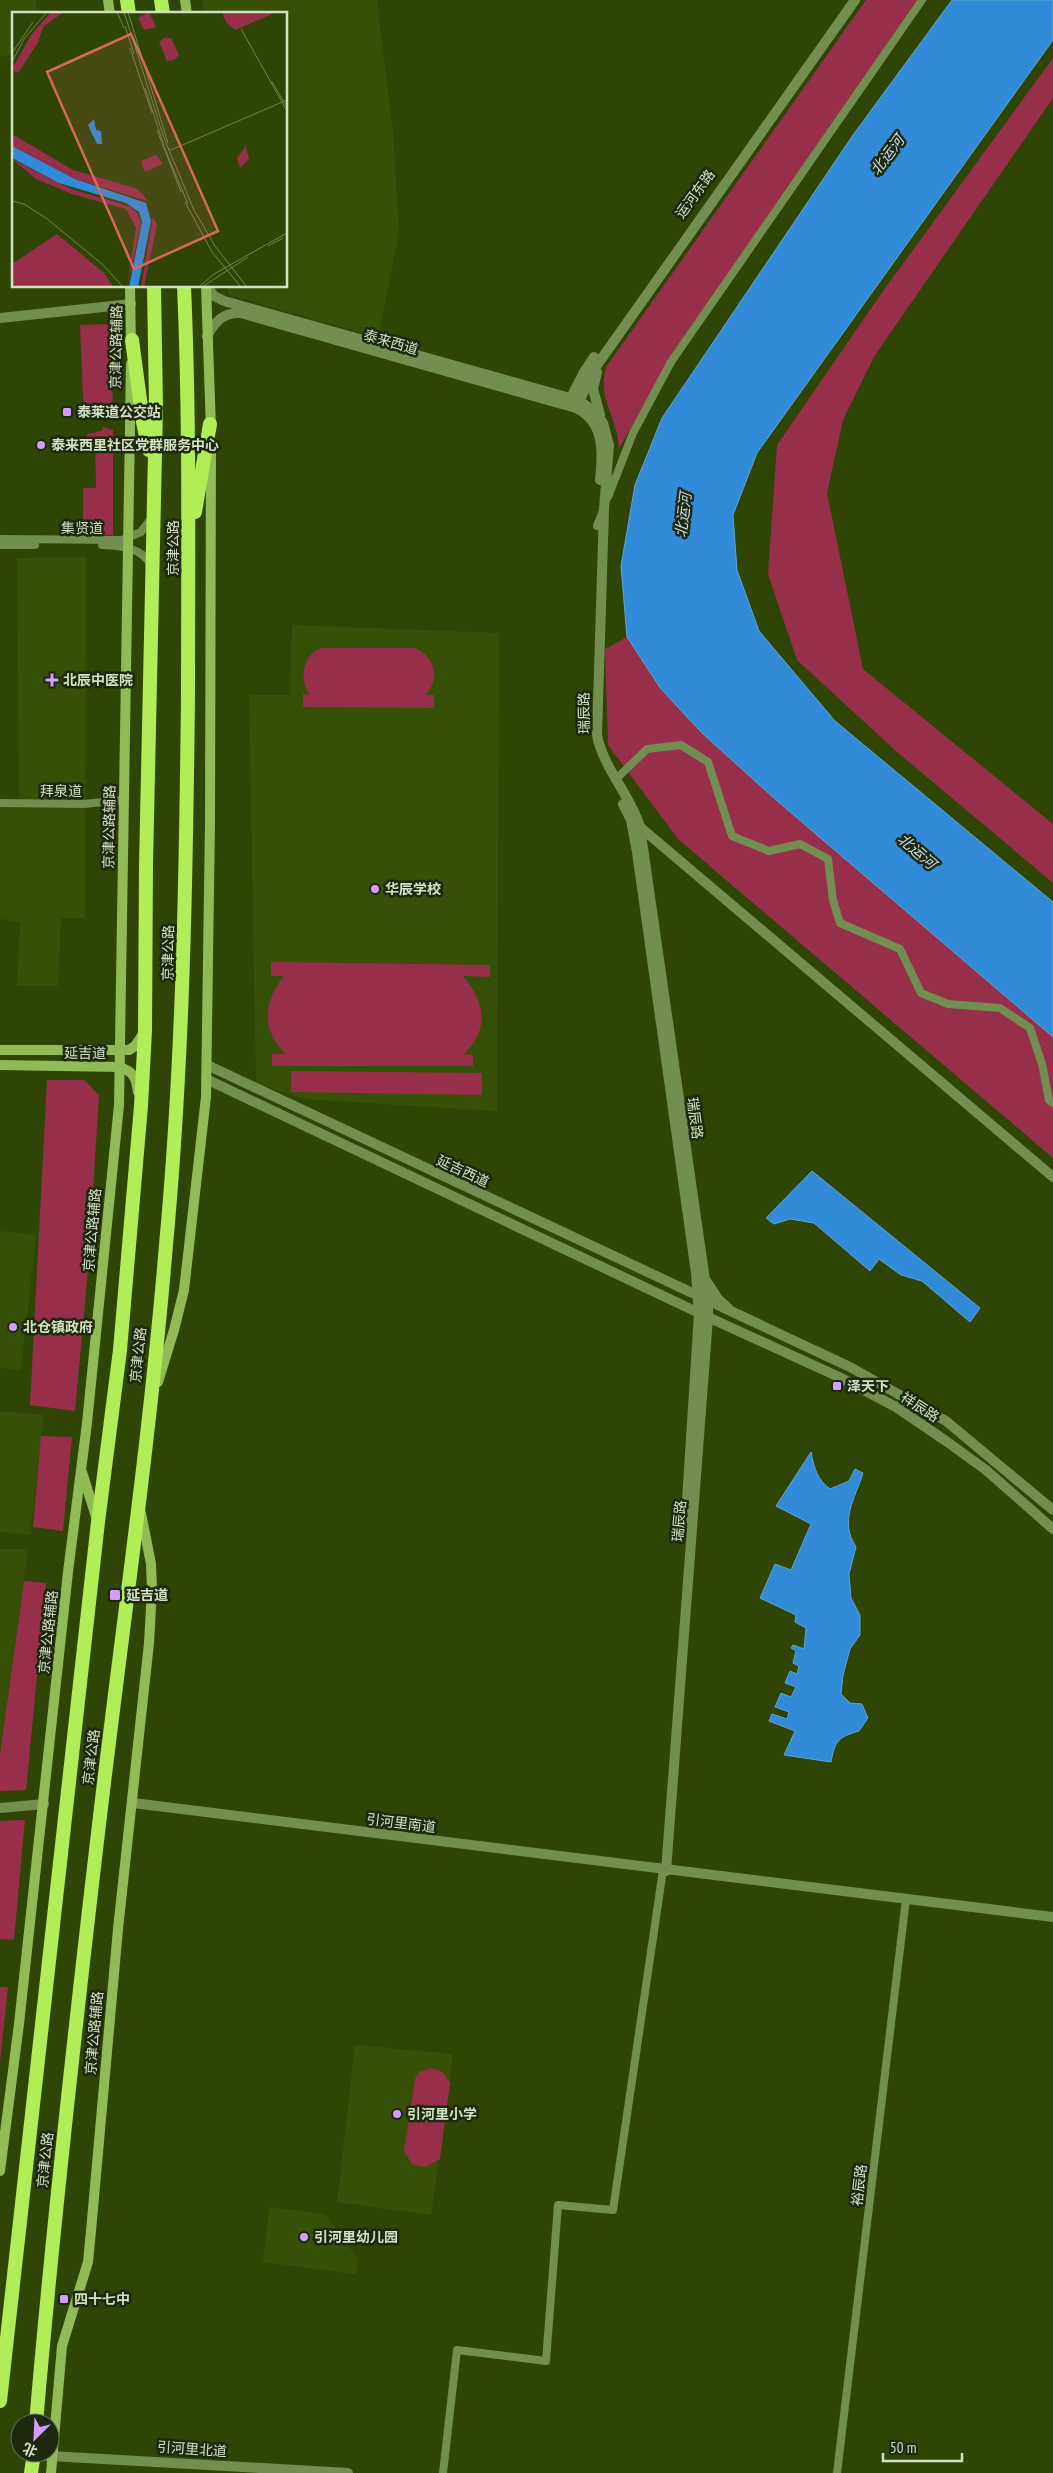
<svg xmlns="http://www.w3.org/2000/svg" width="1053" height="2473" font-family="'PT Sans Narrow','Noto Sans SC',sans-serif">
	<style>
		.built { fill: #365107 }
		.green { fill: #972f4a }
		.water { fill: #318bd8; stroke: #61a5d1 }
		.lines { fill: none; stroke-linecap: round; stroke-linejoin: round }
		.minor { stroke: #738e51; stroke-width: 8 }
		.tertiary { stroke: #738e51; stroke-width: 10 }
		.secondary { stroke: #90bb56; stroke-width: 10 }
		.trunk { stroke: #b0ed56; stroke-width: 14 }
		.poi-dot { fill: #d29dfd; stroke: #1d280f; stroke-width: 2 }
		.labels { text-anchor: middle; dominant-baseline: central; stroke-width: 5; stroke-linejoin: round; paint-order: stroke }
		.street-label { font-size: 14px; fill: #d2e1c2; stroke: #1d280f }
		.poi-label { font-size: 14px; font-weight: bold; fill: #d2e1c2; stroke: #1d280f; text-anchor: start }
		.water-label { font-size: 15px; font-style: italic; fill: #c8dbef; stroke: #1d280f }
		.inset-road { fill: none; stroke: #708351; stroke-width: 1 }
		.view { fill: #d5695e; fill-opacity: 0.15; stroke: #d5695e; stroke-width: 2.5 }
		.inset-edge { fill: none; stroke: #d2e1c2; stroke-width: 2.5 }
	</style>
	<rect width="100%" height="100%" fill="#2e4505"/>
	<!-- built -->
	<g class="built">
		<polygon points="0,0 35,0 38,14 14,14 14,54 0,57"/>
		<polygon points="203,0 377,0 393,131 399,232 378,338 228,294 228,286 286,286 286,14 204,14"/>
		<polygon points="86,557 85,918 61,918 58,986 17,986 20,922 0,919 0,803 19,803 17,558"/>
		<polygon points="292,625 499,633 497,1111 303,1099 256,1083 249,695 290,695"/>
		<polygon points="0,1231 36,1235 21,1370 0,1368"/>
		<polygon points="0,1411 44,1415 30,1535 0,1532"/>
		<polygon points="0,1549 28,1549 0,1754"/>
		<polygon points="355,2045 453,2054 431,2215 337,2202"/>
		<polygon points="269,2207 325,2214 358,2259 356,2274 263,2262"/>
	</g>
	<!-- green -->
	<g class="green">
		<path d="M866,0H917L669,359L619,449C618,418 597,399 606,367Z"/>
		<polygon points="1053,58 1053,98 875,355 843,420 827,493 863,669 1053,824 1053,883 896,751 797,660 768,574 777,445 883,291"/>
		<polygon points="109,324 113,405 108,411 91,411 85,407 83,398 80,325"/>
		<polygon points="103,427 113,430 113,535 83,535 83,488 96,488 95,438 87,438 87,434 102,431"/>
		<polygon points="627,637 661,689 703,734 775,799 1053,1037 1053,1158 678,839 608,745 605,649"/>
		<path d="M322,648H415C436,658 440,678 426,695H434V708L303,707V694L310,695C299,680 302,654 322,648Z"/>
		<path d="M271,962L490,965V977L463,976C485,1002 490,1029 464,1054L473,1055V1066H272V1054H286C261,1030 263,1002 284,976H271Z"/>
		<polygon points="291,1071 482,1073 482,1095 291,1092"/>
		<polygon points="47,1080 85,1080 99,1096 88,1270 75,1411 30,1405"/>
		<polygon points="41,1436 72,1437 63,1531 33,1527"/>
		<polygon points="24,1581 46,1583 26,1790 0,1791 0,1754"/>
		<polygon points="25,1820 14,1940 0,1939 0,1821"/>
		<polygon points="0,1987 8,1987 0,2062"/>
		<polygon points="431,2068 443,2072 450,2083 440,2159 425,2167 412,2164 404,2151 415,2079 419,2072"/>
	</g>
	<!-- water -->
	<g class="water">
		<polygon points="952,0 1053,0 1053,40 757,453 733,515 737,570 759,631 835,721 1053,902 1053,1037 775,799 703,734 661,689 627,637 621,566 635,485 662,418 853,135"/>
		<polygon points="812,1171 980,1308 970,1322 922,1281 901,1275 879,1259 870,1271 814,1223 790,1219 774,1224 766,1218"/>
		<path d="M811,1452C814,1468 817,1479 830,1489L849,1481L855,1469L863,1473C855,1499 839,1521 856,1547L849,1574L851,1598L860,1615V1635L850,1649L843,1675L841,1694L850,1703L862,1704L868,1718L859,1731C838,1737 835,1741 831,1762L784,1755L795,1731L769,1721L772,1714L787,1719L789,1712L775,1707L781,1693L791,1697L796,1687L785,1683L790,1671L797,1674L799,1666L793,1663L796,1651L791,1648L793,1645L804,1649L806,1628L795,1622L796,1615L760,1598L775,1564L791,1570L811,1524L776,1506Z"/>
	</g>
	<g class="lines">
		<!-- minor -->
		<g class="minor">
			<polyline points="608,497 633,433 671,362 922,0"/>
			<polyline points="597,526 602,513"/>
			<polyline points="0,539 122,540 141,532 151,519"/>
			<polyline points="0,545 35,545"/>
			<path d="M102,545C121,546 141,547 151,565"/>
			<polyline points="615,780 647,749 681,745 708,762 732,836 769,851 800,844 828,859 833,900 840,923 900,949 921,993 948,1004 1000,1008 1030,1028 1042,1064 1049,1100 1053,1103"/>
			<polyline points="0,803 84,804 123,800"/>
			<polyline points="443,2473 457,2350 546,2361 558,2205 613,2210 663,1870"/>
			<polyline points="837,2473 906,1899"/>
		</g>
		<!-- tertiary -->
		<g class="tertiary">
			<path d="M207,286L214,296L224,301L570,398L584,404L596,413L603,423L609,445L604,509L597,735C604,770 630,794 640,827L708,1301V1318L666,1871"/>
			<polyline points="0,318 131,304"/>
			<path d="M207,336C215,322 223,312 241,313L576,408C605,422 603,453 600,480"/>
			<polyline points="597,372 593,389 600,415"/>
			<polyline points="568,403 584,372 594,357"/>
			<polyline points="576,408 595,368 855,0"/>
			<polyline points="623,804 631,820 637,852 696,1273 699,1313 685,1532"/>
			<polyline points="640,827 1053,1177"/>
			<polyline points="207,1065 850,1367 946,1421 1053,1510"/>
			<polyline points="206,1079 699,1313 839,1377 896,1407 946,1441 986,1470 1053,1529"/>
			<polyline points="707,1282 718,1299 728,1308"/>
			<polyline points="133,1803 1053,1917"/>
			<polyline points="0,1808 44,1804"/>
			<polyline points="33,2455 348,2473"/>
		</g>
		<!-- secondary -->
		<g class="secondary">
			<polyline points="108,0 110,14"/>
			<polyline points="185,0 187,14"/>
			<polyline points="130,286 131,347"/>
			<polyline points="206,286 211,429"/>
			<polyline points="0,1050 129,1050 135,1046 145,1031"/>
			<path d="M0,1065L120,1067C134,1072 136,1078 138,1092"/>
			<polyline points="158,1382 174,1330 184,1290 206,1097 210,821 211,446"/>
			<polyline points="82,1472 97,1520"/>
			<polyline points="0,2171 19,2024 68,1572 87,1423 119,1105 131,364"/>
			<polyline points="51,2473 62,2346 88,2262 91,2231 118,1929 149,1643 152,1589 151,1564 141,1513"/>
		</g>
		<!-- trunk -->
		<g class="trunk">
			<polyline points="127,0 129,14"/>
			<polyline points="161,0 163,14"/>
			<polyline points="132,340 143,422 149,450"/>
			<polyline points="195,512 210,424"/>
			<polyline points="0,2401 98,1522 120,1350 141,1106 145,1031 146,865 156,407 154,286"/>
			<path d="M36,2423C54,2212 78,2001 103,1791C125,1609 151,1427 166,1245C183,1062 186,879 188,696C188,559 190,423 184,286"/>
			<polyline points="31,2473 34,2453"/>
		</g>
	</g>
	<!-- markers -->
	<g class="poi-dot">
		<rect x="62" y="407" width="10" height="10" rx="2.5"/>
		<circle cx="41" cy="445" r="5"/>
		<path d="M49.5 672.5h5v5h5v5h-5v5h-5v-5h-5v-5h5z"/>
		<circle cx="375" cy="889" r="5"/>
		<circle cx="13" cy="1327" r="5"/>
		<rect x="832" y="1381" width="10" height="10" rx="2.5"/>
		<rect x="109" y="1589" width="12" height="12" rx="2.5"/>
		<circle cx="397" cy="2114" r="5"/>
		<circle cx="304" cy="2237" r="5"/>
		<rect x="59" y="2294" width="10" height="10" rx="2.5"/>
	</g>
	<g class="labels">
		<!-- street labels -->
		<g class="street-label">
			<text transform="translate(695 194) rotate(-54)">运河东路</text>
			<text transform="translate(391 342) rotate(16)">泰来西道</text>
			<text transform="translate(116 347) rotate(-89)">京津公路辅路</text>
			<text x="82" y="528">集贤道</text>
			<text transform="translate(173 548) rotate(-90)">京津公路</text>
			<text transform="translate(584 713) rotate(-91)">瑞辰路</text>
			<text x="61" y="791">拜泉道</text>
			<text transform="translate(109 827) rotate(-89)">京津公路辅路</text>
			<text transform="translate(168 953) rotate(-89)">京津公路</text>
			<text transform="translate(85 1053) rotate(1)">延吉道</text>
			<text transform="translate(695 1118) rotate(82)">瑞辰路</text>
			<text transform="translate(463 1171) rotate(25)">延吉西道</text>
			<text transform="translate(92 1230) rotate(-85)">京津公路辅路</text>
			<text transform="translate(138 1355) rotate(-84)">京津公路</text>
			<text transform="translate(920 1407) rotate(33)">祥辰路</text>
			<text transform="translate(679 1521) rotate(-85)">瑞辰路</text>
			<text transform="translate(48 1632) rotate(-84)">京津公路辅路</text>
			<text transform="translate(91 1757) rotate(-83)">京津公路</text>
			<text transform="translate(401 1823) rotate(7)">引河里南道</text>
			<text transform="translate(94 2033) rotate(-85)">京津公路辅路</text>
			<text transform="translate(45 2160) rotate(-84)">京津公路</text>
			<text transform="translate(859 2185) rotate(-83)">裕辰路</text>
			<text transform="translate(192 2449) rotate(4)">引河里北道</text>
		</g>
		<!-- poi labels -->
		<g class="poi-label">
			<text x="77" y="412">泰莱道公交站</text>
			<text x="51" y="445">泰来西里社区党群服务中心</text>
			<text x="63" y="680">北辰中医院</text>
			<text x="385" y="889">华辰学校</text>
			<text x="23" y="1327">北仓镇政府</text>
			<text x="847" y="1386">泽天下</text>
			<text x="126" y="1595">延吉道</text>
			<text x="407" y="2114">引河里小学</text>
			<text x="314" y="2237">引河里幼儿园</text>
			<text x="74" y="2299">四十七中</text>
		</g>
		<!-- water labels -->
		<g class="water-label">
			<text transform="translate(887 155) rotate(-53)">北运河</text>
			<text transform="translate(683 515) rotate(-83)">北运河</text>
			<text transform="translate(917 851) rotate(41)">北运河</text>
		</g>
	</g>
	<!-- overview -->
	<g transform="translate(12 12)">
		<rect width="275" height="275" fill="#2e4505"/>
		<path d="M39,0H52L32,14L25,32L6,61L0,57L19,23ZM137,0L144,15L132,18L126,6ZM210,0H265L223,18L214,10ZM152,26H159L167,43L162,48L155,49L147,30ZM0,122L61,158L123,176L131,182L135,189L63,167L0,134ZM234,134L237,147L228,156L225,146ZM144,143L151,152L133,160L129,149ZM0,147L59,177L119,195L125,201L129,211L115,275L124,216L114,197L60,182L24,167ZM141,205L145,213L132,275H129ZM45,222L92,261L101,275H0V252Z" fill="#972f4a"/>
		<path d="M82,107L84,118L89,119L90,132H85L76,113ZM0,134L63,167L134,191L139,209L126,275H117L130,210L127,200L114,191L47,171L0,146Z" fill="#318bd8"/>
		<path class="inset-road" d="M105,0L112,16M112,0L152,126L182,198L203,234L235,275M116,0L156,131M113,14L122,42M229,17L275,99M118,36L140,101M0,41L21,10M0,50L12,27L35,0M260,70L275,95M133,76L153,137L176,192M145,118L169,180M156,137L159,138L275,88M0,189L12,192L34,206L90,252L111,275M173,190L200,240L229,275M256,234L271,226M187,275L202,262L275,221M190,275L236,245"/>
		<path class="view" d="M119,22L206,219L122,257L35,60Z"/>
		<rect width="275" height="275" class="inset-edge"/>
	</g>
	<!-- north arrow -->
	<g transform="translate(35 2438) rotate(204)"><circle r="24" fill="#1d280f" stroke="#657257"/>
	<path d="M0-4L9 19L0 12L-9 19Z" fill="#d29dfd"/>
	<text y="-8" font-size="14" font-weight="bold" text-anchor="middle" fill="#d2e1c2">北</text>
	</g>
	<!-- scale -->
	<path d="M883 2453v8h79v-8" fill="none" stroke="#d2e1c2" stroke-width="2.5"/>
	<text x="890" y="2453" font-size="15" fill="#d2e1c2" stroke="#1d280f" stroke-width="4" paint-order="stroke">50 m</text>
</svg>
